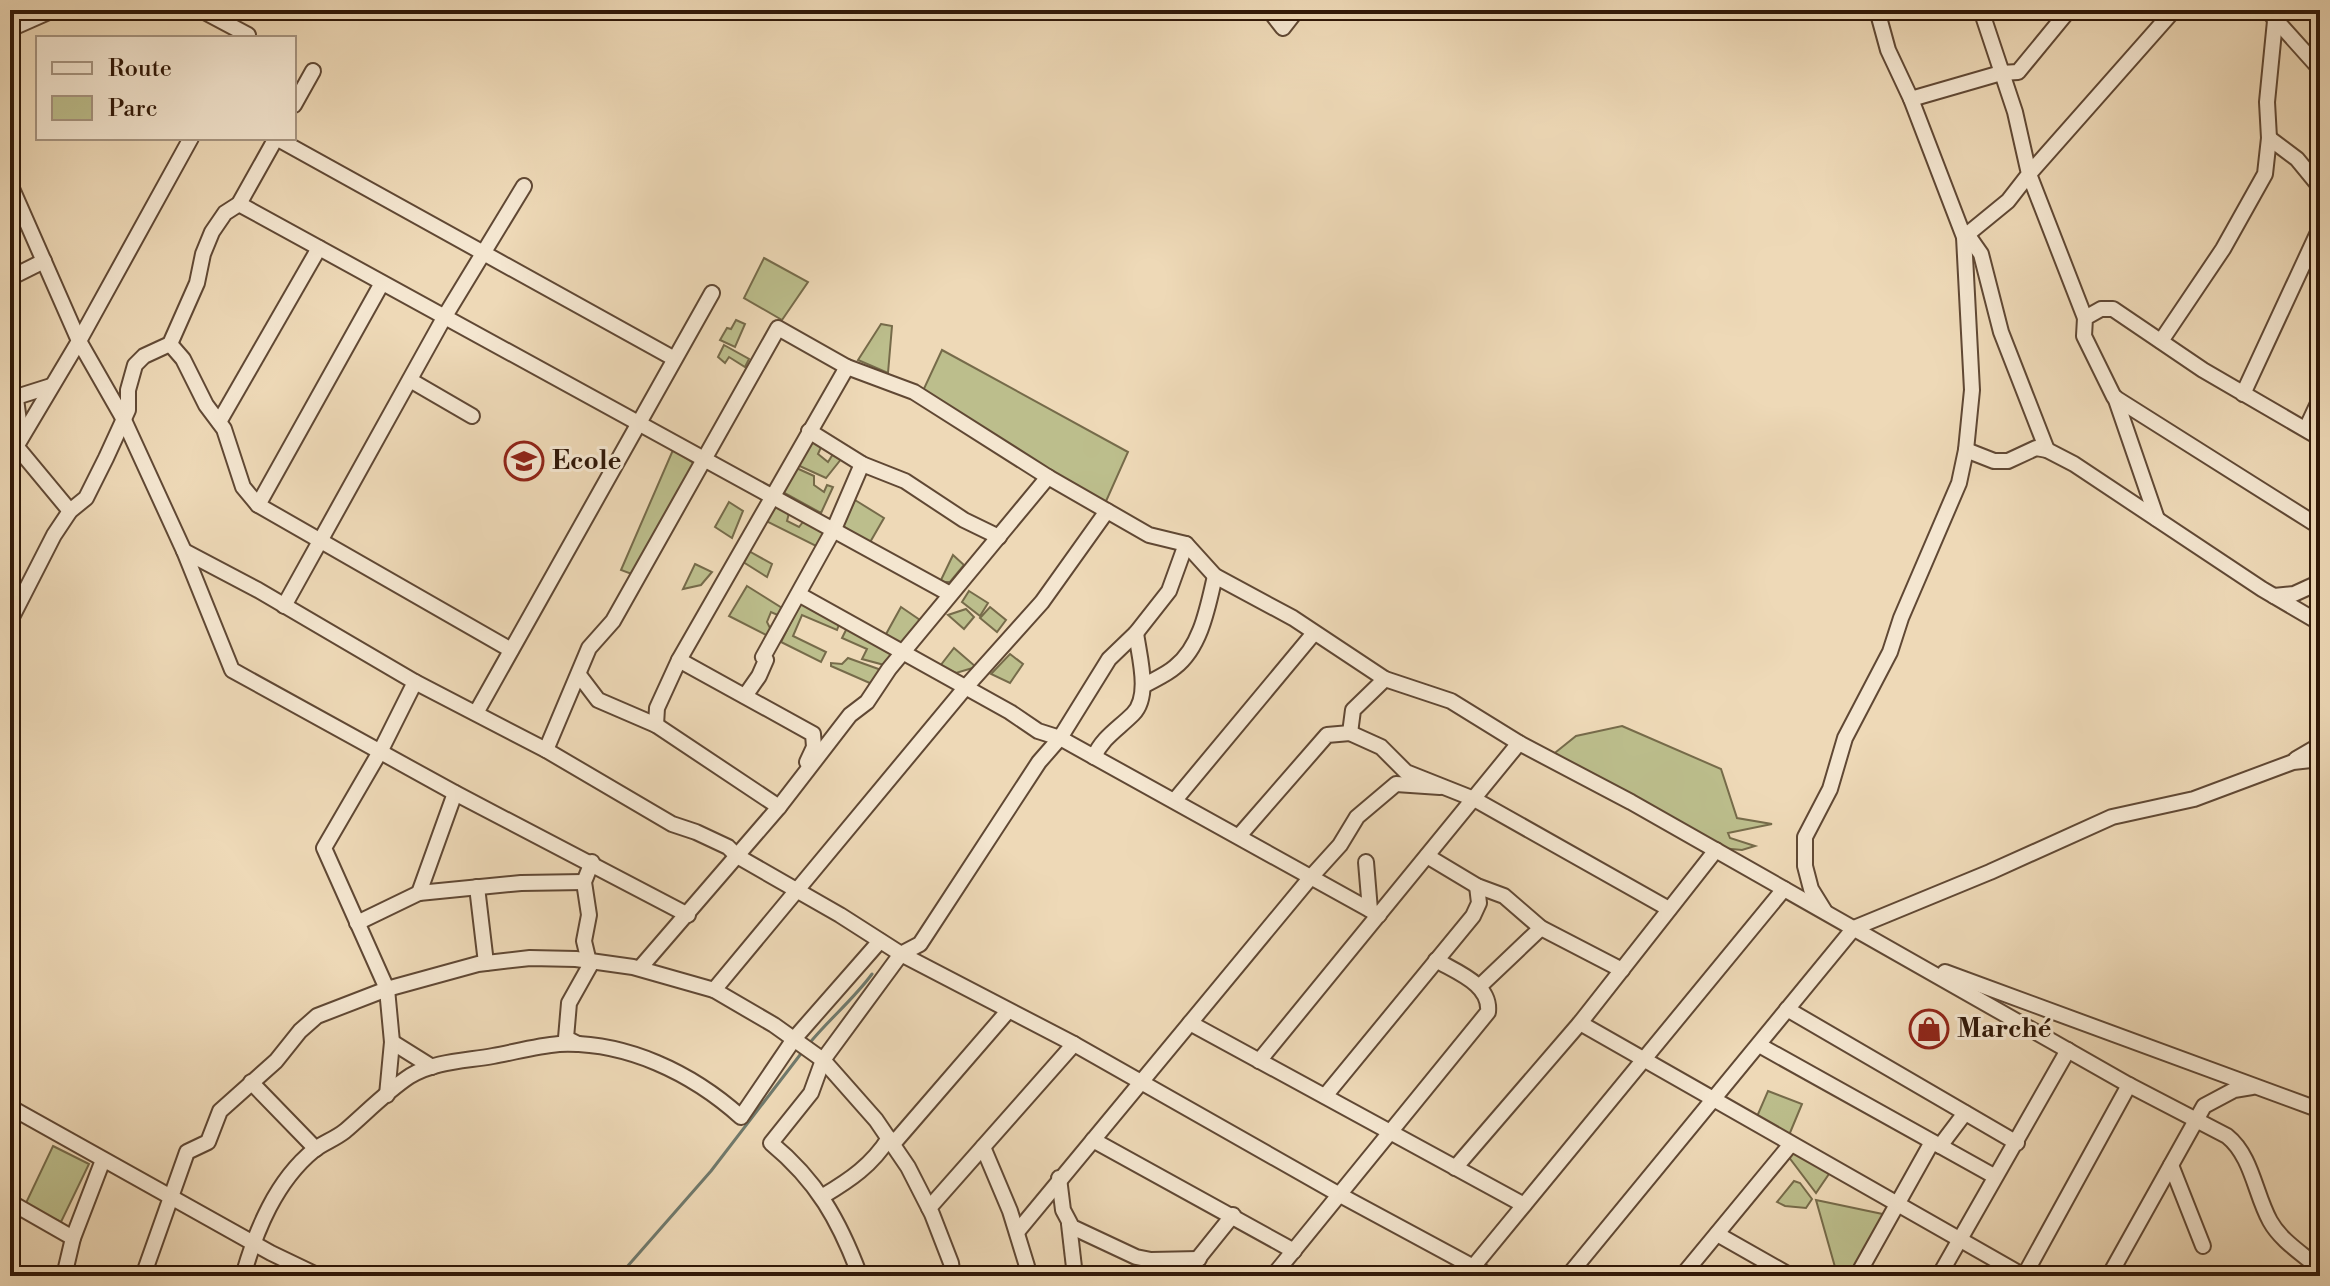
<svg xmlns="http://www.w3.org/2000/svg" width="2330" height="1286" font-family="'Libre Bodoni',serif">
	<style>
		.green { fill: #bcbe8c; stroke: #766b4a; stroke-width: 2 }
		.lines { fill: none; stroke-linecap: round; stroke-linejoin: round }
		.stream { stroke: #6f796c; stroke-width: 3 }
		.minor-casing { stroke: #604834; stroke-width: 18 }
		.minor { stroke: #f4e6d0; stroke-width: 14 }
		.labels { text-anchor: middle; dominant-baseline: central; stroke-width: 6; stroke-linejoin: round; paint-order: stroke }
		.poi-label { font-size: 26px; font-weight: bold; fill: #301808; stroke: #f4e6d0; text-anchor: start }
	</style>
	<rect width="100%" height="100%" fill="#eed9b7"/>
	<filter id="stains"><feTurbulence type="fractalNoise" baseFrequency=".0025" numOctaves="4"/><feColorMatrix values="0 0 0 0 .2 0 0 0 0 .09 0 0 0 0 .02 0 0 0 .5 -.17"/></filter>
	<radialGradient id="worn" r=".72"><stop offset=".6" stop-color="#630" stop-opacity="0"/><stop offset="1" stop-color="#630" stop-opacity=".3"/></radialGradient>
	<!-- green -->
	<g class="green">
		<polygon points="764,258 808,282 782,320 744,298"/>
		<polygon points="736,320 745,324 735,347 720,340 727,328 731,329"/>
		<polygon points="881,324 892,326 888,373 858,360"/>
		<polygon points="724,345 749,359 745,367 729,357 725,363 718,357"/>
		<polygon points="942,350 1128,452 1103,508 921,395"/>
		<polygon points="808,438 822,445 818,454 828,462 833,454 842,458 826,478 793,463"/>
		<polygon points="673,450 695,464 637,576 621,570"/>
		<polygon points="792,466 814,476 814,485 824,492 827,485 833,487 821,513 779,490"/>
		<polygon points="855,500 884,518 869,544 843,526"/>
		<polygon points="729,502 743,511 732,538 715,527"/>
		<polygon points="771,502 790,509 787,521 799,527 806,518 829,531 820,548 762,519"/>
		<polygon points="747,550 772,564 767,577 740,560"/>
		<polygon points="953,555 964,565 950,582 940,582"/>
		<polygon points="695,564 712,572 701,585 683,589"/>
		<polygon points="747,586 782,608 780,616 771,612 767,622 771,630 768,636 729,616"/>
		<polygon points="969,591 988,603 980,616 962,602"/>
		<polygon points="802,600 840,622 837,630 802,615 793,636 826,652 821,662 781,642"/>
		<polygon points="901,607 920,620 902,646 885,636"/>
		<polygon points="990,607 1006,620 997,632 980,618"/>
		<polygon points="966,609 974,617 964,629 948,615"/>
		<polygon points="848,626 898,654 888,666 862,659 867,649 842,638"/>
		<polygon points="954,648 976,667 956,673 940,666"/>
		<polygon points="1010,654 1023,664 1010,683 991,674"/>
		<polygon points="848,658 884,671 872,684 831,666 831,663 842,664"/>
		<polygon points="1622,726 1721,769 1737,818 1772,824 1728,833 1730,838 1755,846 1742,850 1721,848 1551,756 1576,736"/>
		<polygon points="1768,1091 1802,1104 1787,1140 1755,1121"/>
		<polygon points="1791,1144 1833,1168 1816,1193 1785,1152"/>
		<polygon points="53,1146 89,1164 61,1222 25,1205"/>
		<polygon points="1794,1181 1800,1183 1812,1199 1806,1208 1785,1206 1777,1202"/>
		<polygon points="1816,1200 1892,1216 1857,1276 1822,1276 1824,1270 1837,1274"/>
	</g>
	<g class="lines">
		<!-- stream -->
		<g class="stream">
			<path d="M808,1045C828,1020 853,1000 872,974"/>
			<polyline points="619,1276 711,1171 803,1051"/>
		</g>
		<defs>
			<g id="minor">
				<polyline points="201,10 248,35 246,38"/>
				<polyline points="1269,10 1283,28 1297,10"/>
				<polyline points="2267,10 2320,69"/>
				<polyline points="10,29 53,10"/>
				<polyline points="1911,99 2001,73 2018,72 2069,10"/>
				<polyline points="294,105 313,71"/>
				<polyline points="2269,138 2297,159 2320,187"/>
				<polyline points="10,184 79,341 123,418 184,551 232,670 455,793 688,915"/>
				<polyline points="239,204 950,594"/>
				<polyline points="1967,234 1981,254 2001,332 2047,450"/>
				<polyline points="1964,237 2008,201 2029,174 2015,112 1981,10"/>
				<polyline points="10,278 44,261"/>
				<polyline points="2085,318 2029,174 2174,10"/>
				<polyline points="2161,341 2223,249 2265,174 2269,138 2267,102 2275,21 2284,10"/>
				<polyline points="170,344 183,359 206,405 224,429 243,487 258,505 511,650"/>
				<polyline points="410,380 472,416"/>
				<polyline points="10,393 16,399 21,436"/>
				<polyline points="2243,394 2320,228"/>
				<polyline points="2115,397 2157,519"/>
				<polyline points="10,399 51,386"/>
				<polyline points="219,422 319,248"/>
				<polyline points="2306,429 2320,399"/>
				<polyline points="809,431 862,464 905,481 964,520 999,537"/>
				<polyline points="2320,438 2203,370 2113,309 2101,309 2085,318 2084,336 2114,397 2320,527"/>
				<polyline points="16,446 70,511"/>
				<polyline points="1966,450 1994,461 2008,461 2036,448 2047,450 2074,464 2262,589 2320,623"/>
				<polyline points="10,457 79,341 191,138"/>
				<polyline points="258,505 382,283"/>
				<polyline points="184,551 258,590 415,682 546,750 672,824 696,832 728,847 737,856 840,915 901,954 1074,1044 1340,1195 1490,1276"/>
				<polyline points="800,595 1010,712 1038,731 1060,738 1379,915"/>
				<polyline points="2274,596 2294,594 2318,583"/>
				<polyline points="284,606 445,316 524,186"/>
				<polyline points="10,621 54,535 70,511 86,498 106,458 128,410 128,390 135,365 144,356 170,344 197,283 203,254 212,232 225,213 239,204 276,138 673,358"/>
				<polyline points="2317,622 2320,579"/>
				<polyline points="679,660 813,734 814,747 807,762"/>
				<polyline points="579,675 598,700 656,725 779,807"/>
				<path d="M1143,686C1153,680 1166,675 1175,667C1201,647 1208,606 1215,576"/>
				<polyline points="745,696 759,676 766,660 763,657 834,529 862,464"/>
				<polyline points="476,713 712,293"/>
				<polyline points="656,725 657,708 679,660 847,367"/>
				<polyline points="1350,733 1381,747 1406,772 1474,799 1669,909"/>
				<path d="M546,750L589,648L613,621L778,328L847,367L914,392L1048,477L1149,535L1186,544L1215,576L1293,618L1385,679L1451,701L1519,743L1631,802L2129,1085L2227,1136C2252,1156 2255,1194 2270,1221C2281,1241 2303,1254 2320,1269"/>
				<path d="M1094,757C1102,738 1118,729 1133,714C1151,696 1139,656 1136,633"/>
				<polyline points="2296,759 2320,745"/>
				<polyline points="1175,800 1314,633"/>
				<polyline points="1239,836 1327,735 1350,733 1353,710 1385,679"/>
				<polyline points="1427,856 1477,886 1504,896 1541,928 1622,970"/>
				<polyline points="1366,862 1370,910"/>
				<polyline points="477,887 486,963"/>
				<polyline points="419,893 455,793"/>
				<polyline points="1824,910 1811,889 1805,866 1805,837 1830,789 1845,738 1890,652 1901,618 1959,483 1966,450 1972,390 1964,237 1911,99 1888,50 1877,10"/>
				<polyline points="357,923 419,893 521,883 584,882"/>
				<polyline points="589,962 584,941 589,915 584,882 592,862"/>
				<polyline points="640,968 779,807 850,715 867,702 889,669 1048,477"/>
				<polyline points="1945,972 2320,1110"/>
				<polyline points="1480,986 1541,928"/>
				<polyline points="714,990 965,688 1042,602 1107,511"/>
				<polyline points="1787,1009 2017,1143"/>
				<polyline points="1190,1023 1524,1205"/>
				<polyline points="1580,1023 2024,1276"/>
				<polyline points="392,1042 432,1067"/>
				<polyline points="578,1044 566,1038 569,1003 592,962"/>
				<polyline points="1759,1045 1994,1176"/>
				<polyline points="1259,1061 1519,743"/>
				<polyline points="251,1082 316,1149"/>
				<polyline points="387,1095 392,1042 387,989 324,848 381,750 415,682"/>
				<polyline points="1325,1096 1473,916 1479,903 1477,886"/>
				<polyline points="10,1107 271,1253 319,1276"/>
				<polyline points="1093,1140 1294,1251"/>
				<polyline points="893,1144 1008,1011"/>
				<polyline points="1940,1146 1965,1113"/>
				<polyline points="983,1147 1010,1211 1030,1276"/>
				<polyline points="2171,1165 2203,1246"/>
				<polyline points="1455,1168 1580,1023 1716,850"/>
				<polyline points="1059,1178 1063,1210 1072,1227 1136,1257 1151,1260 1199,1259"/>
				<path d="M823,1196C850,1180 872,1165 889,1138"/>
				<polyline points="10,1202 73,1238"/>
				<polyline points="929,1208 1074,1044"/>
				<polyline points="1069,1224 1075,1276"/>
				<polyline points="1017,1232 1311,877 1340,845 1357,817 1396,784 1440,787"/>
				<polyline points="1717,1234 1791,1276"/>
				<polyline points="1473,1267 1784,889"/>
				<polyline points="64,1276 73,1238 103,1160"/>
				<polyline points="143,1276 187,1152 208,1142 220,1111 276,1061 300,1031 317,1016 387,989 478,964 530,958 576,959 633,967 714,990 774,1025 823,1060 876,1120 908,1167 932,1214 951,1263 953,1276"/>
				<path d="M243,1276C256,1230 276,1181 314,1150C323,1143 335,1139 345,1131C366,1113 387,1091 410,1076C435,1061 465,1061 493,1056C515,1052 536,1046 559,1044C626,1041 692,1073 741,1117L794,1039L880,941"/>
				<path d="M860,1276C839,1220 817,1181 771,1143L811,1093L823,1060L901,954L920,944L1039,762L1060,738L1109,659L1136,633L1169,591L1186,544"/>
				<polyline points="1184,1276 1233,1215"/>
				<path d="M1273,1276L1488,1012C1491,984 1456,972 1436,960"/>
				<polyline points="1568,1276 1854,928 1990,872 2112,817 2194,799 2293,762 2320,759"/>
				<polyline points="1682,1276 1791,1144"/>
				<polyline points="1857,1276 1932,1142"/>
				<polyline points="1939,1276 2068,1050"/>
				<polyline points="2024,1276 2129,1085"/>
				<polyline points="2109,1276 2204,1106 2234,1090 2252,1087"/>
			</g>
		</defs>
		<!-- minor casing -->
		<use href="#minor" class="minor-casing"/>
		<!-- minor -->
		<use href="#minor" class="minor"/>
	</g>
	<!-- icons -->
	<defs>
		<symbol id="school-ring" viewBox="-11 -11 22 22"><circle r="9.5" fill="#f4e6d0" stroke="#8f2418" stroke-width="1.5"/><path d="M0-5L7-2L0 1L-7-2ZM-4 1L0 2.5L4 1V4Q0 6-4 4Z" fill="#8f2418"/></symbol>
		<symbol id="shop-ring" viewBox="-11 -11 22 22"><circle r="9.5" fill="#f4e6d0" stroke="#8f2418" stroke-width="1.5"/><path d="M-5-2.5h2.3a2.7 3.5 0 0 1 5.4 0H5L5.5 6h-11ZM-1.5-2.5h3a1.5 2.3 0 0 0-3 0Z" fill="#8f2418"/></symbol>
	</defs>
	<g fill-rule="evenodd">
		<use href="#school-ring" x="502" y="439" width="44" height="44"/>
		<use href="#shop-ring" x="1907" y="1007" width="44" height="44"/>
	</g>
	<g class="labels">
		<!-- poi labels -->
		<g class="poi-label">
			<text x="552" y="461">Ecole</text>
			<text x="1957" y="1029">Marché</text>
		</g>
	</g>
	<!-- margin -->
	<rect width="2330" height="1286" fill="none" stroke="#eed9b7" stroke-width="40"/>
	<rect x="12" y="12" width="2306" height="1262" fill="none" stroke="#301808" stroke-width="4"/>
	<rect x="20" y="20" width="2290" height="1246" fill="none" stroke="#301808" stroke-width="2"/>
	<!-- legend -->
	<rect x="36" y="36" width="260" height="104" fill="#f4e6d0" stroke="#a69480" stroke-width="2"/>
	<rect x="52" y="62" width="40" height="12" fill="#f4e6d0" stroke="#a69480" stroke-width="2"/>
	<text x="108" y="76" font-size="24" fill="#301808">Route</text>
	<rect x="52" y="96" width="40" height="24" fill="#bcbe8c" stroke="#a69480" stroke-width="2"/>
	<text x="108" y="116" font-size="24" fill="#301808">Parc</text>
	<rect width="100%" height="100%" filter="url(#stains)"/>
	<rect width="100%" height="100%" fill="url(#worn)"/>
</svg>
